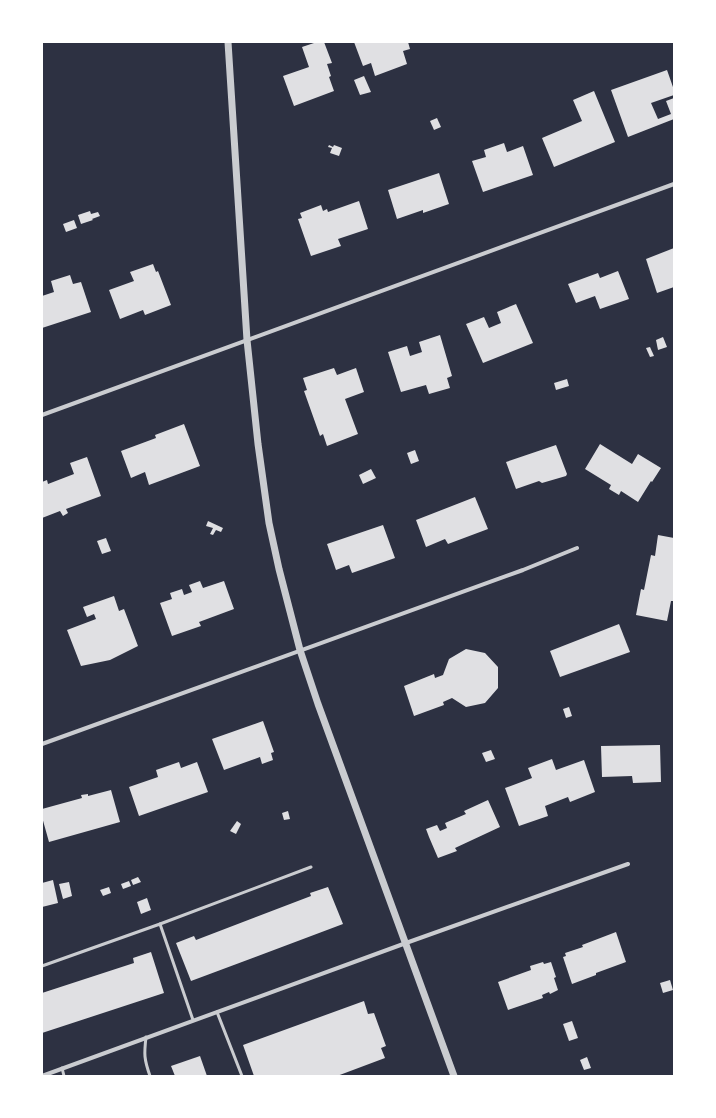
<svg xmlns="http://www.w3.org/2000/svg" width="716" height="1118" font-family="Signika,sans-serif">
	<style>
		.building { fill: #e0e0e3 }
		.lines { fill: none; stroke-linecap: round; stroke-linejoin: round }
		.service { stroke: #caccd0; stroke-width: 3 }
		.minor { stroke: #caccd0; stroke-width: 4 }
		.tertiary { stroke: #caccd0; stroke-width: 7 }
	</style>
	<rect width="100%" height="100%" fill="#2d3142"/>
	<!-- building -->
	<g class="building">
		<polygon points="317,42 324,42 332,63 327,64 331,76 329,77 334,91 294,106 283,76 309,67 302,47"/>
		<polygon points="354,42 408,42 410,49 403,51 407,64 375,76 371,63 363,66"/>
		<polygon points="667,70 674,90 674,95 651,103 658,119 671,114 666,101 674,98 674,119 628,137 611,90"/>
		<polygon points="364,76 371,92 360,95 354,80"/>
		<polygon points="594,91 615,142 554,167 542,138 582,121 573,100"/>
		<polygon points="437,118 441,127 434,130 430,121"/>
		<polygon points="504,143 507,152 523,146 533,175 483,192 472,161 486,157 484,150"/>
		<polygon points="329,145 333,147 334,145 342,148 339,156 330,153 332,148 328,147"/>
		<polygon points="439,173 449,204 423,213 423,210 397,219 388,190"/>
		<polygon points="359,201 368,229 338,239 341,246 311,256 298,219 302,218 300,213 321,205 323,211 327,209 328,212"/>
		<polygon points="90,211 91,214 98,212 100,216 92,219 93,220 81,224 78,215"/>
		<polygon points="74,220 77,228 66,232 63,224"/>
		<polygon points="674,248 674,287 657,293 646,259"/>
		<polygon points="153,264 156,272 158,271 171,305 145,315 143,310 120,319 109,290 134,281 130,272"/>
		<polygon points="618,271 629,299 600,309 595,296 576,303 568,284 598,273 600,278"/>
		<polygon points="70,275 73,284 81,282 91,312 42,328 42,296 54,292 51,281"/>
		<polygon points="516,304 533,343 483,363 466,324 484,317 489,328 501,323 497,312"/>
		<polygon points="440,335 452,376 447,378 450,388 429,394 426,385 401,392 388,352 407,346 410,356 422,352 419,342"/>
		<polygon points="663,337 667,347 658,350 656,340"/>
		<polygon points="650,347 654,356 650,357 646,348"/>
		<polygon points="334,368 337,375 356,368 364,392 345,399 358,434 327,446 323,434 320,436 304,391 307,390 303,378"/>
		<polygon points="567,379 569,386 556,390 554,383"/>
		<polygon points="184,424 200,466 149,485 145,472 131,478 121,451 156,438 155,435"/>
		<polygon points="600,444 632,464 638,454 661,468 652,482 651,481 638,502 621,491 619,495 609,489 611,485 585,469"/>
		<polygon points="556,445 567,474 566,476 542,483 539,481 516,489 506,462"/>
		<polygon points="415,450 419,461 411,464 407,453"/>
		<polygon points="87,457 101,496 66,509 68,513 63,516 60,511 42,518 42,482 47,480 48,484 74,474 70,463"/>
		<polygon points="371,469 376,478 363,484 359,475"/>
		<polygon points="475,497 488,529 448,544 445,539 426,547 416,520"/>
		<polygon points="208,521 223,528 221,532 216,530 213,535 210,534 213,528 206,526"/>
		<polygon points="383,525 395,558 352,573 349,565 336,570 327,544"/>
		<polygon points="658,535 674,538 674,601 671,601 667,621 636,615 641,589 644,590 651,555 655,556"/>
		<polygon points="106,538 111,551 102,554 97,541"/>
		<polygon points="200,581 203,588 224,581 234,609 199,622 201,626 172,636 160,603 172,599 170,593 182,589 184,595 192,592 189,585"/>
		<polygon points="114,596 119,611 124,609 138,646 110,660 81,666 67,630 96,619 94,614 87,617 83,607"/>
		<polygon points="619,624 630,652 560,677 550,651"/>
		<polygon points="466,649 485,653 498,667 498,688 485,703 466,707 452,698 443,702 444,705 414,716 404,686 434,674 435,678 443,675 449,659"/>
		<polygon points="569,707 572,716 566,718 563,709"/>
		<polygon points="263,721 274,752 271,753 273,760 262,764 260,757 224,770 212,739"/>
		<polygon points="660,745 661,782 633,783 632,776 602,777 601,746"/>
		<polygon points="491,750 495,759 486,762 482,753"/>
		<polygon points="552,759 556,770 584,760 595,792 570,802 568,797 545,806 548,816 519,826 505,788 532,778 528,768"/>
		<polygon points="179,762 181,768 197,762 208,792 139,816 129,787 158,777 156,770"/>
		<polygon points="111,790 120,822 49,842 42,817 42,809 82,798 81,795 88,794 88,796"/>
		<polygon points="488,800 500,827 455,848 457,851 438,858 429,837 426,829 437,825 440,831 447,828 445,823 466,814 464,811"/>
		<polygon points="288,811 290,819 284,820 282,813"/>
		<polygon points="237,821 241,824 236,834 230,831"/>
		<polygon points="138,877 141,882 133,885 131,880"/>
		<polygon points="53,880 58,903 42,907 42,883"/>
		<polygon points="129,881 131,886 123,889 121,884"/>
		<polygon points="69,882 72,896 63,899 59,884"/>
		<polygon points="109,887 111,893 103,896 100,890"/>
		<polygon points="328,887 343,924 191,981 176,943 194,936 196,940 311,896 310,893"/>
		<polygon points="147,898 151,910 141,914 137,902"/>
		<polygon points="616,932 626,962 596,973 596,975 572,984 563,957 566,956 565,953 583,947 582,945"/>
		<polygon points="151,952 164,993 42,1033 42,993 134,963 133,958"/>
		<polygon points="543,962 544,964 551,962 556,977 554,978 558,990 550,994 549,992 542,995 543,998 508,1010 498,982 531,970 530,966"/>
		<polygon points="670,980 673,990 663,993 660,983"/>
		<polygon points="364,1001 368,1014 374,1013 386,1046 381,1048 385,1058 337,1076 254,1076 243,1045"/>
		<polygon points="572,1021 578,1038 569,1041 563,1024"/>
		<polygon points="200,1056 207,1076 175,1076 171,1066"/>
		<polygon points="587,1057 591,1068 584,1070 580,1060"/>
	</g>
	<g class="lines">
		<!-- service -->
		<g class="service">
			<polyline points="160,924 311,867"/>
			<polyline points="42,966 160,924 193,1020"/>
			<polyline points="217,1012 242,1076"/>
			<path d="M146,1037C144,1054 144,1059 150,1076"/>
			<polyline points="62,1068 64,1076"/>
		</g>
		<!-- minor -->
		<g class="minor">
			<polyline points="42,415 674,184"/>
			<polyline points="42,744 523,570 577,548"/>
			<polyline points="42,1076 406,943 628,864"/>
		</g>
		<!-- tertiary -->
		<polyline class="tertiary" points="228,42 247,340 258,444 269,523 279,569 300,650 318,704 454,1076"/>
	</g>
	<!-- border -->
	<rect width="716" height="1118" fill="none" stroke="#ffffff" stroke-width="86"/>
</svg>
